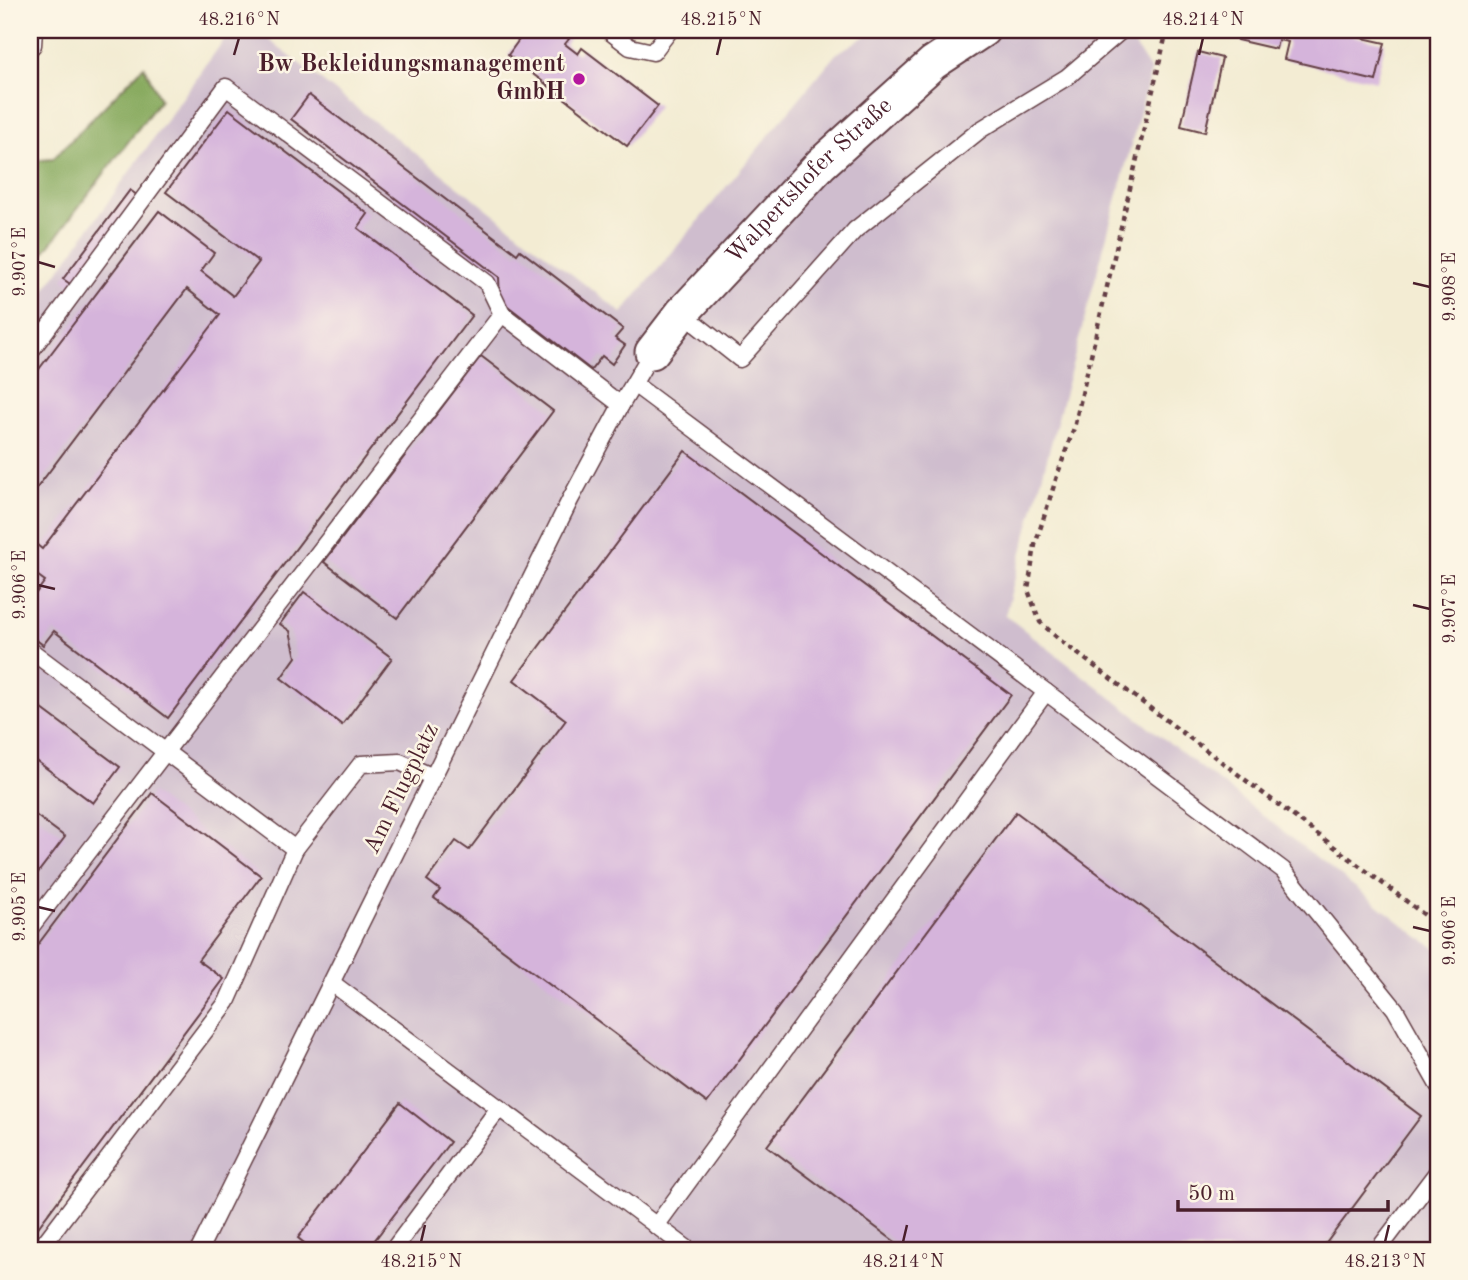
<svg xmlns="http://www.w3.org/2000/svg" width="1468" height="1280" font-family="'Old Standard TT',serif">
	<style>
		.industrial { fill: #cfbdce }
		.forest { fill: #89ab60; stroke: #6a6546; stroke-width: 2 }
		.building { fill: #d5b4db }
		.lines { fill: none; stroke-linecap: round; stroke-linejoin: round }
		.lane-casing { stroke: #633e44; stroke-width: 19 }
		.street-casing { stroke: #633e44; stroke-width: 37 }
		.path { stroke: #633e44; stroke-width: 4.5; stroke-dasharray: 5 5; stroke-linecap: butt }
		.lane { stroke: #fff; stroke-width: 16 }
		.street { stroke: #fff; stroke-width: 33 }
		.ticks { fill: none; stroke: #4a1f2b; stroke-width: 2.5 }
		.poi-dot { fill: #b5179e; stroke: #fcf5e5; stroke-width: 2.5 }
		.labels { text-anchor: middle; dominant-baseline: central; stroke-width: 5; stroke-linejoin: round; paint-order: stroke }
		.poi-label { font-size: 24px; font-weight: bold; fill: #4a1f2b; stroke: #fcf5e5; text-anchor: end }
		.street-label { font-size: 24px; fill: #4a1f2b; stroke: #fcf5e5 }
		.neatline { fill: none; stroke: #4a1f2b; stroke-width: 2.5 }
		.ticks-label { font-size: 18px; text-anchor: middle; fill: #4a1f2b }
	</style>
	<rect width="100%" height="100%" fill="#fcf5e5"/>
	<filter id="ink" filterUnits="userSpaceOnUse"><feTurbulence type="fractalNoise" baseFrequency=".0143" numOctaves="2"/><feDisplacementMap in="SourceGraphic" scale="14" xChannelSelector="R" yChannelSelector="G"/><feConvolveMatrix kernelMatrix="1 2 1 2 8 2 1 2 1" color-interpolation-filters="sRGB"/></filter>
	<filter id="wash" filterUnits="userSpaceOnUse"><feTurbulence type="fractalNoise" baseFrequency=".00686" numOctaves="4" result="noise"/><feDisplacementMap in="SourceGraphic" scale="28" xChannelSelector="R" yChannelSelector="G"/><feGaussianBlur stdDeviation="1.57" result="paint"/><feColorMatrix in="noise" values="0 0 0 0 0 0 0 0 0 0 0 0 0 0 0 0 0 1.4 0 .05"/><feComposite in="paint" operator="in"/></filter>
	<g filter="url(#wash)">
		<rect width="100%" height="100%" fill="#f3ecd3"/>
		<!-- industrial -->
		<polygon class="industrial" points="231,30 256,30 622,313 836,54 875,30 1125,30 1151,71 1005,615 1419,937 1438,950 1438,1250 30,1250 30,311"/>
		<!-- forest -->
		<polygon class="forest" points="144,66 160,100 30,271 30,161 53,159"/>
		<g id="blocks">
			<!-- building -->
			<g class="building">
				<polygon points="526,30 557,30 569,39 565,44 578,54 582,48 658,106 627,146 508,55"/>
				<polygon points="1240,30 1328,30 1335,31 1335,30 1346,30 1345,34 1385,43 1376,81 1284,59 1288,42 1278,40 1276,49 1237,40"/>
				<polygon points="1198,52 1222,58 1205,132 1181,126"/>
				<polygon points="309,95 517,254 520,250 623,329 615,338 625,345 612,364 602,356 591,370 500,300 499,277 291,119"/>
				<polygon points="229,109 368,214 358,228 472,315 168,718 54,631 43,645 30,635 30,601 45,581 30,570 30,555 37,545 42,549 220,315 187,289 30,497 30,381 159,211 214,253 201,271 233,296 259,262 166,192"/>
				<polygon points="130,190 142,199 76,288 63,279"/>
				<polygon points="481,356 553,411 397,618 324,562"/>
				<polygon points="685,451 1011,695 707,1103 434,898 440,890 427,880 456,841 469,850 566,720 514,680"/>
				<polygon points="304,592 392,658 342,725 281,678 296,657 290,631 280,624"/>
				<polygon points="30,700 120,767 93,803 30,756"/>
				<polygon points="152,793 261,876 198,960 224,979 30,1238 30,955"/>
				<polygon points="30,811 65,837 30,883"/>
				<polygon points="1016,812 1421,1116 1321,1250 906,1250 767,1146"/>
				<polygon points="400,1103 450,1142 367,1250 313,1250 298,1238"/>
			</g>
		</g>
	</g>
	<g filter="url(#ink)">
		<use href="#blocks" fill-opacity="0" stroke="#633e44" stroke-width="2"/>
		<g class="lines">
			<defs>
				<g id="lane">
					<polyline points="608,30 630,47 653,52 670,30"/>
					<polyline points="30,48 33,45 34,30"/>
					<polyline points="682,313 740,359 855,230 980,130 1067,77 1122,30"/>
					<polyline points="30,352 226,87 487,283 502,314"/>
					<polyline points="634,384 1046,692 656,1226"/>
					<polyline points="30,650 295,849 361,764 400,762 433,777"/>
					<polyline points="1046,692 1283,870 1395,1009 1438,1085"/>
					<polyline points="30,928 502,314 621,405"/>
					<polyline points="332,983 689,1250"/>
					<polyline points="39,1250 227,1002 295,849"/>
					<polyline points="199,1250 570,500 621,405 652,352"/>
					<polyline points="393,1250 499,1108"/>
					<polyline points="1378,1250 1438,1171"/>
				</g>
				<g id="street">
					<path id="s1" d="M652,352L682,313L821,164L933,63L983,30"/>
				</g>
			</defs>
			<!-- lane casing -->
			<use href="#lane" class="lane-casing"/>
			<!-- street casing -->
			<use href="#street" class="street-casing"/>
			<!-- path -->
			<polyline class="path" points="1167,30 1074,428 1058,473 1035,545 1028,590 1040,622 1061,641 1438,925"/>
			<!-- lane -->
			<use href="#lane" class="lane"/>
			<!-- street -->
			<use href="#street" class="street"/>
		</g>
	</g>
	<!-- ticks -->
	<path class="ticks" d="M234,55L239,38M717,55L721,38M1199,55L1203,38M38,262L55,267M1413,283L1430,287M38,585L55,589M1413,605L1430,609M38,907L55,911M1413,927L1430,931M421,1242L425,1225M903,1242L907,1225M1385,1242L1389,1225"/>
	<!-- markers -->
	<circle class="poi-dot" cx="579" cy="79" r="7"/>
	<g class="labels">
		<!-- poi labels -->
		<g class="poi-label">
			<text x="565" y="65">Bw Bekleidungsmanagement<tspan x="565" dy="28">GmbH</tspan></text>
		</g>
		<!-- street labels -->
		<g class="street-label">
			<text stroke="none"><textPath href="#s1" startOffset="233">Walpertshofer Straße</textPath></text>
			<text transform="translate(402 789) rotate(-64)">Am Flugplatz</text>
		</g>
	</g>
	<!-- margin -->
	<rect width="1468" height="1280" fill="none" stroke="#fcf5e5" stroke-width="77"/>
	<!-- scale -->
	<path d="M1178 1200v10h210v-10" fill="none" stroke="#4a1f2b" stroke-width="3.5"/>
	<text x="1188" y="1200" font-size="21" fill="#4a1f2b" stroke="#fcf5e5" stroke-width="5" paint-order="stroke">50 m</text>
	<rect x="38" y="38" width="1392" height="1204" class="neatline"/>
	<g class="ticks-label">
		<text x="239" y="25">48.216°N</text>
		<text x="721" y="25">48.215°N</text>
		<text x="1203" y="25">48.214°N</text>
		<text transform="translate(19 262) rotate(-90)" y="6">9.907°E</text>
		<text transform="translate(1449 287) rotate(-90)" y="6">9.908°E</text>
		<text transform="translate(19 585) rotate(-90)" y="6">9.906°E</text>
		<text transform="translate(1449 609) rotate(-90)" y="6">9.907°E</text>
		<text transform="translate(19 907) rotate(-90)" y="6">9.905°E</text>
		<text transform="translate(1449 931) rotate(-90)" y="6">9.906°E</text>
		<text x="421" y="1267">48.215°N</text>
		<text x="903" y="1267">48.214°N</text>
		<text x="1385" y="1267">48.213°N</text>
	</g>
</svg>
